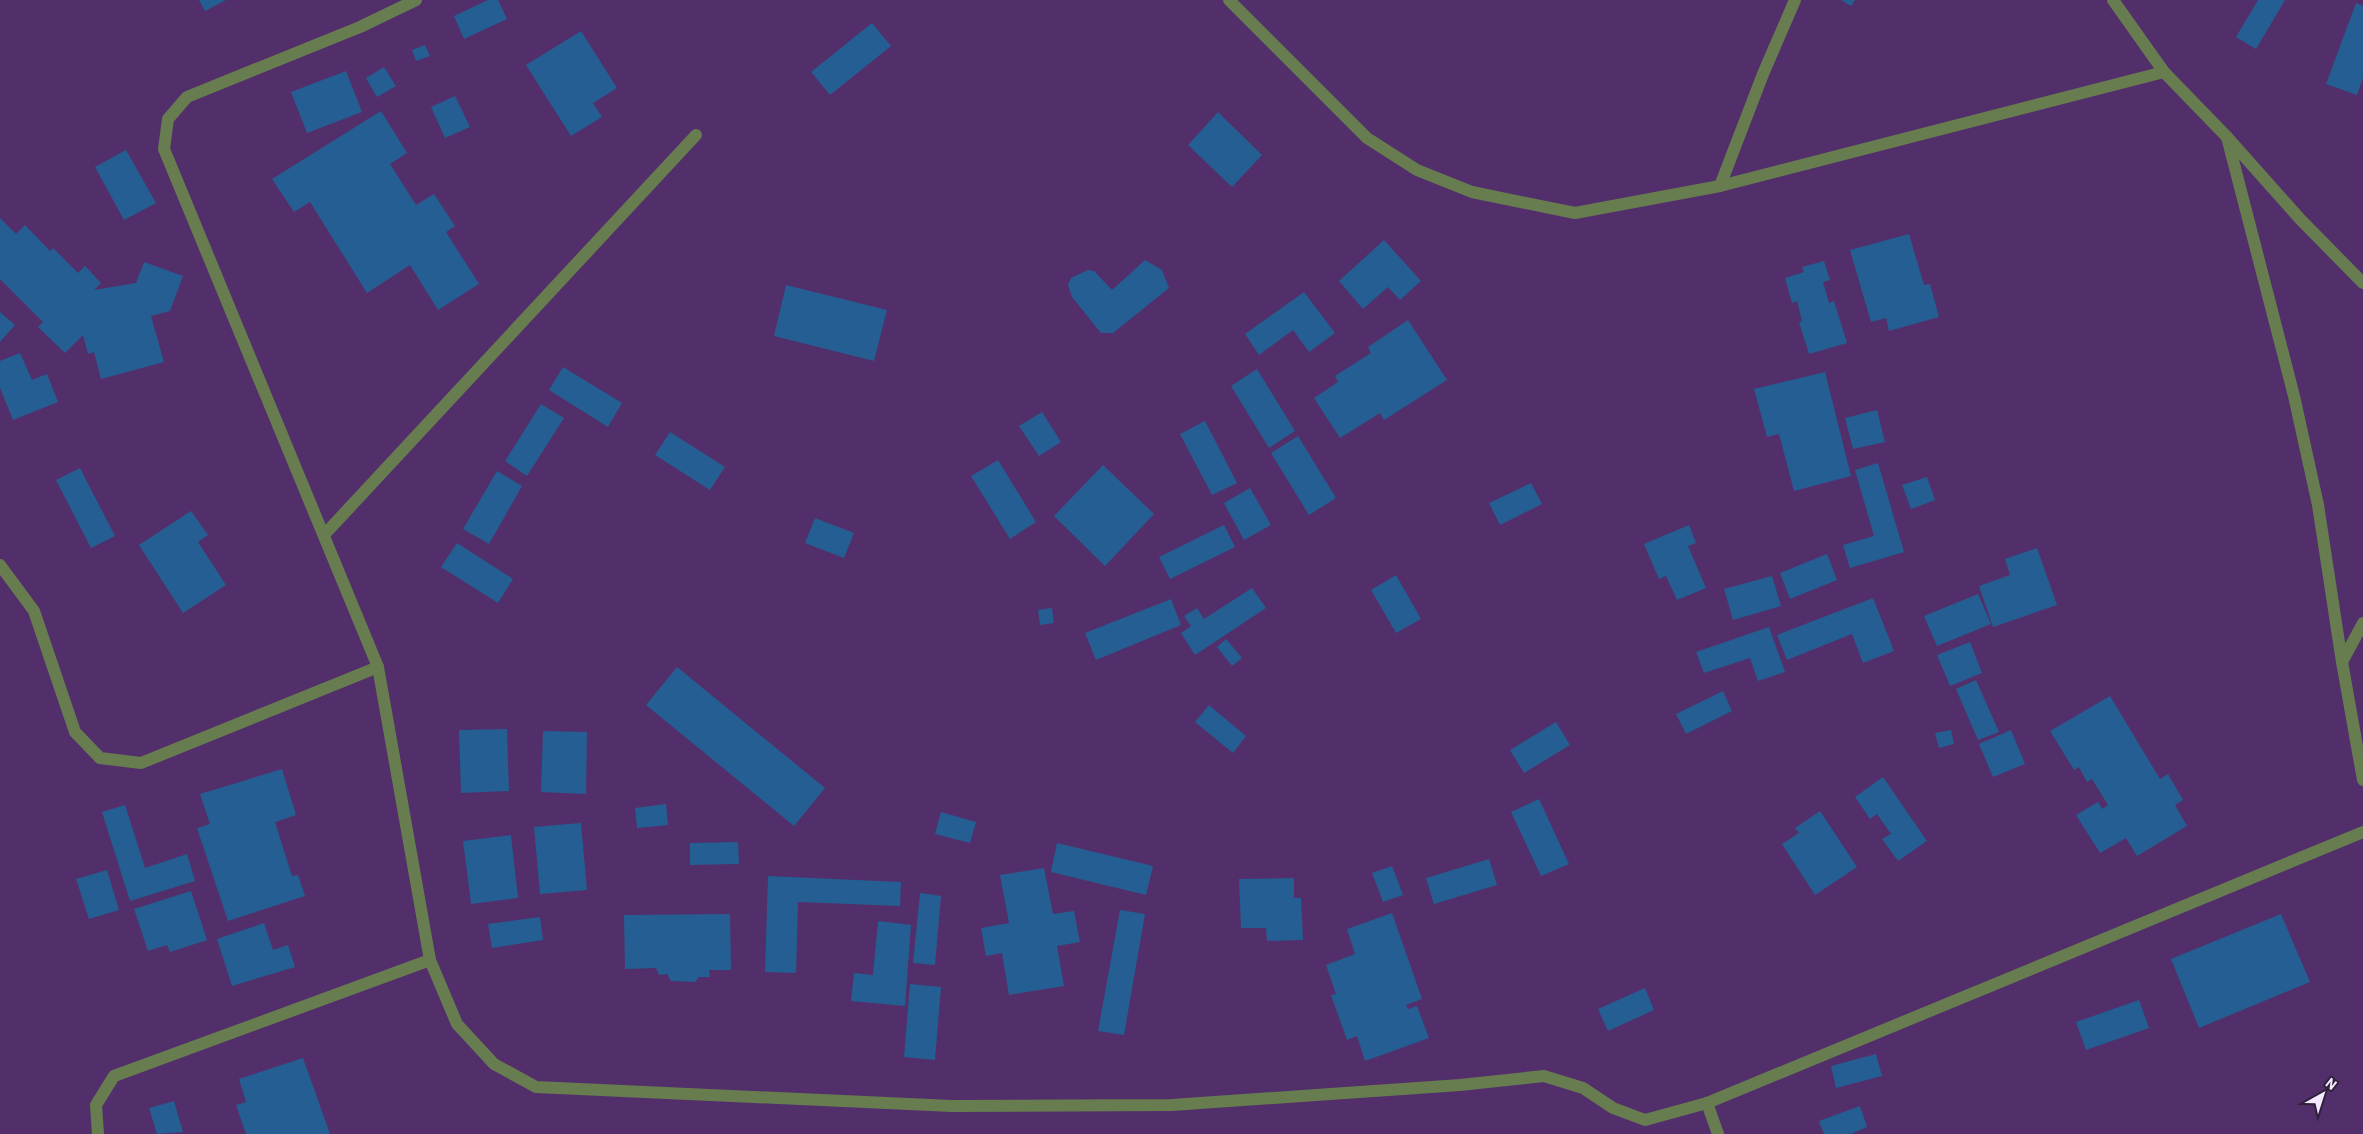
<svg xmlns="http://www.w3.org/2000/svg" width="2363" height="1134" font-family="Barlow,sans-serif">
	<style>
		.building { fill: #255e92 }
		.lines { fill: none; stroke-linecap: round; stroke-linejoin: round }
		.street { stroke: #677d4f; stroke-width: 12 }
	</style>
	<rect width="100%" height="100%" fill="#522f6a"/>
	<!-- building -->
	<g class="building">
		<polygon points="199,0 226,0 205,11"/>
		<polygon points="488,0 498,0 507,19 464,39 454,16"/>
		<polygon points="1841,0 1855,0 1851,6"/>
		<polygon points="2258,0 2285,0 2256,49 2236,37"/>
		<polygon points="2356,3 2363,6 2363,78 2357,95 2326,84"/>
		<polygon points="872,23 891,46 830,95 811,72"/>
		<polygon points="581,31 617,88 593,103 602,117 571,136 526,65"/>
		<polygon points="425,45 430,56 416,61 412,50"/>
		<polygon points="384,67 396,86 377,97 366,78"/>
		<polygon points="346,71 362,112 307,133 291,92"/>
		<polygon points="455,96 470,127 445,138 431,107"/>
		<polygon points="381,111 407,153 390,164 416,205 434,194 455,226 446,232 479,284 438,310 410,265 367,293 310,202 294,212 272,179"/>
		<polygon points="1218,112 1262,155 1232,187 1188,145"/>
		<polygon points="126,150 156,203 124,220 95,167"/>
		<polygon points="0,218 16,234 25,225 50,251 53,248 78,273 85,266 101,283 94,290 136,283 144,262 183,276 170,311 151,316 164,362 101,379 94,352 88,354 83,335 65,353 38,327 43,322 0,279"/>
		<polygon points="1909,234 1924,285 1930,284 1939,317 1889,331 1886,318 1871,322 1850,250"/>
		<polygon points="1384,240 1421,281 1400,300 1388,287 1363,309 1339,281"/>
		<polygon points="1145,260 1162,270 1169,288 1113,333 1101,333 1072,297 1068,285 1071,278 1088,270 1094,271 1112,290"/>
		<polygon points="1824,261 1830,280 1823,282 1829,303 1834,301 1847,343 1809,354 1799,322 1802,321 1797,301 1792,303 1785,278 1804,272 1802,267"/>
		<polygon points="786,285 887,310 874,361 774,336"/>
		<polygon points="1304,292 1335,333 1309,352 1293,330 1259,355 1245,334"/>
		<polygon points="0,312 15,325 0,342"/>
		<polygon points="1408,320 1447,380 1384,420 1380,413 1340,438 1314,398 1338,382 1335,376 1371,353 1368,347"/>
		<polygon points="20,353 32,380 47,374 58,402 13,420 0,388 0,361"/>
		<polygon points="563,367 622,403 608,427 549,390"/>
		<polygon points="1257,369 1295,431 1269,448 1231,386"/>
		<polygon points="1825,372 1851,476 1794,491 1779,434 1767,437 1754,389"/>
		<polygon points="541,404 564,418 527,476 505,461"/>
		<polygon points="1877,410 1885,442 1853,449 1845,418"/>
		<polygon points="1042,412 1061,442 1039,456 1019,426"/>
		<polygon points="1205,421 1237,483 1212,495 1180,434"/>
		<polygon points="670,432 725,467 710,490 655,455"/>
		<polygon points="1298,436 1336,498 1309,515 1271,453"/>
		<polygon points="998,460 1036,522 1010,539 971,476"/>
		<polygon points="1878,463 1904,552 1850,568 1843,545 1874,536 1855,470"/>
		<polygon points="1103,465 1154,514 1105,566 1054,516"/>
		<polygon points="80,468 115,536 91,548 56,480"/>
		<polygon points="497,471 522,486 489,544 463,529"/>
		<polygon points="1927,477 1935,500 1911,509 1902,485"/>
		<polygon points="1531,483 1542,504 1500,525 1489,503"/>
		<polygon points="1250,488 1271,525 1244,540 1224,503"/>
		<polygon points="191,511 208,535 198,542 226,585 183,613 139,545"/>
		<polygon points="815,518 854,533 844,558 805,543"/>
		<polygon points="1224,525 1235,547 1170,579 1159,557"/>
		<polygon points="1689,525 1696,543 1688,546 1706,588 1677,600 1666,576 1659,579 1644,544"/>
		<polygon points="457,543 513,579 498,603 441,567"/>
		<polygon points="2037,548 2057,605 1993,627 1979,586 2010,575 2005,559"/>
		<polygon points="1827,554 1837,580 1790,599 1780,573"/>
		<polygon points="1396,575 1421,619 1396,633 1371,590"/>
		<polygon points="1772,576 1781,606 1733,620 1724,589"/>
		<polygon points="1252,588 1266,608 1195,655 1181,633 1191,626 1184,616 1197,608 1204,619"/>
		<polygon points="1978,594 1991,624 1937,646 1924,616"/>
		<polygon points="1873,598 1894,651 1863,663 1852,634 1787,660 1777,635"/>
		<polygon points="1171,599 1181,625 1096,660 1085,633"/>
		<polygon points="1052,608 1054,623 1040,625 1038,610"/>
		<polygon points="1769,627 1785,672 1758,681 1750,658 1704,673 1696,652"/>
		<polygon points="1226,639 1242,658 1232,666 1217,647"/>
		<polygon points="1970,642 1982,673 1950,686 1937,655"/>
		<polygon points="677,667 825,788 794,826 646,705"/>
		<polygon points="1976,680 1999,732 1978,740 1956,689"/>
		<polygon points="1723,691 1732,711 1686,734 1676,714"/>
		<polygon points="2110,696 2160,779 2168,774 2183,800 2175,805 2187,826 2137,856 2126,838 2100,853 2076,815 2098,802 2102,809 2108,805 2092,779 2087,782 2079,767 2074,770 2050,731"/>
		<polygon points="1209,705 1246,736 1233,753 1195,722"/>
		<polygon points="1556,722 1570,745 1524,773 1510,750"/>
		<polygon points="507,729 509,791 461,793 459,730"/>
		<polygon points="1951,730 1954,744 1939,748 1935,733"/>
		<polygon points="2011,730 2025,764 1993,777 1979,744"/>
		<polygon points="543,731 587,732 586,794 541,792"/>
		<polygon points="282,769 296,815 275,822 292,876 298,875 305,896 228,921 197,828 210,824 200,794"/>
		<polygon points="1883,777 1927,841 1898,861 1882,839 1891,834 1877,814 1870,819 1855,797"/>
		<polygon points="1539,799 1569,864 1541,876 1511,812"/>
		<polygon points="666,804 668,825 637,828 635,808"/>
		<polygon points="125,805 145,868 187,854 195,881 130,901 102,812"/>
		<polygon points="1820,811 1857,867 1815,895 1782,844 1799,833 1795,828"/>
		<polygon points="941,812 976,822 970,843 935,834"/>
		<polygon points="581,823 587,890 540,894 534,827"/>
		<polygon points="511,835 518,898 471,904 463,841"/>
		<polygon points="738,842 739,864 690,865 690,843"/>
		<polygon points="1057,843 1153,866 1146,895 1051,872"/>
		<polygon points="1489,859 1497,885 1434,904 1426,878"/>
		<polygon points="1392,866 1403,895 1383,902 1372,873"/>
		<polygon points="1044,868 1053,914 1074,911 1080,942 1057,946 1064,986 1009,995 1002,953 986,956 981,928 1009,923 1000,875"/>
		<polygon points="107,870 119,910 89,919 76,879"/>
		<polygon points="768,876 901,882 900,906 798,902 796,973 765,972"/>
		<polygon points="1294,878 1294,898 1301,898 1303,940 1267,941 1266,928 1241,928 1239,879"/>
		<polygon points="191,891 207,940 170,952 167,945 148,951 134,909"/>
		<polygon points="920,893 941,896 935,965 913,963"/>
		<polygon points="1120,910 1145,914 1124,1035 1098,1031"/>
		<polygon points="1392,913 1422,999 1406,1005 1408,1009 1417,1006 1429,1038 1365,1061 1357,1036 1347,1040 1331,995 1336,994 1326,965 1355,954 1347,929"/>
		<polygon points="730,914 731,970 709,970 710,977 699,977 695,982 671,981 667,974 659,975 656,968 625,969 624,915"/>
		<polygon points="2281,914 2310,982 2199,1028 2171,959"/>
		<polygon points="540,917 543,940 492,948 488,924"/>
		<polygon points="878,921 911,925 905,1006 851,1001 854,973 873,975"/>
		<polygon points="264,923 273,950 288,945 295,967 232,986 217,939"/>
		<polygon points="910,984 941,987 935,1060 904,1057"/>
		<polygon points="1645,988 1654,1010 1608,1031 1598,1009"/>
		<polygon points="2139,1000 2149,1028 2086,1050 2076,1022"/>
		<polygon points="1876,1054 1882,1076 1836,1088 1831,1066"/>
		<polygon points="303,1058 330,1134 246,1134 236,1105 246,1102 239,1079"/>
		<polygon points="174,1101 183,1132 157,1134 149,1108"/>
		<polygon points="1860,1106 1867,1127 1851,1134 1824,1134 1819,1121"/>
	</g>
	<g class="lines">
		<!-- street -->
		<g class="street">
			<polyline points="416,0 360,27 187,97 168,119 164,149 378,667 430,960 457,1024 494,1064 536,1087 952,1106 1172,1105 1460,1085 1544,1076 1583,1088 1613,1108 1645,1120 1707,1103 2363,832"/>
			<polyline points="1229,0 1367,138 1417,170 1472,192 1575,213 1720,186 2164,72"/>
			<polyline points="2113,0 2164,72 2227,137 2300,219 2363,283"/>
			<polyline points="2227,137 2294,396 2318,505 2342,662 2363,780"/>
			<polyline points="1720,186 1763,74 1795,0"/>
			<polyline points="324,535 696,135"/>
			<polyline points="0,565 34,611 75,732 100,758 141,763 378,667"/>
			<polyline points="2342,662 2363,623"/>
			<polyline points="1707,1103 1718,1134"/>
			<polyline points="98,1134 96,1105 114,1076 430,960"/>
		</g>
	</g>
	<!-- north arrow -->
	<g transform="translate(2323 1094) rotate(39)" stroke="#30213b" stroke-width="4" paint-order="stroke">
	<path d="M0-4L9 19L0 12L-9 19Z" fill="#f4e9fe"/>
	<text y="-8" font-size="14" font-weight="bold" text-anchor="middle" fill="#f4e9fe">N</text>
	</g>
</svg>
